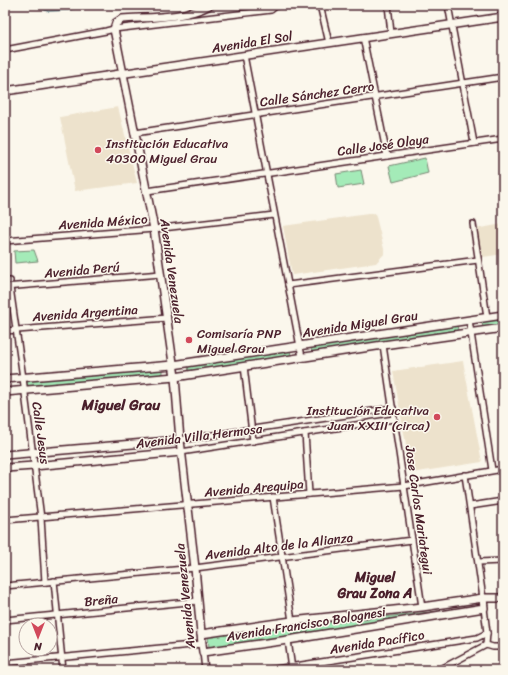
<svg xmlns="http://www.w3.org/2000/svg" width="508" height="675" font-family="Sriracha,sans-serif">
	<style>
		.built { fill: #ede2cc }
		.green { fill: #a4ebb8; stroke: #778572 }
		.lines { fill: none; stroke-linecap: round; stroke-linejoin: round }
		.stream { stroke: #698990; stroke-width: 1.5 }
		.street-casing { stroke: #4a1f2b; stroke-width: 8 }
		.secondary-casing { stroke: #4a1f2b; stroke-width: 10 }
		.street { stroke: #fbf7ec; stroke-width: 5 }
		.secondary { stroke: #fbf7ec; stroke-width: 7 }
		.poi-dot { fill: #d1495b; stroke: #fbf7ec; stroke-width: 1.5 }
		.labels { text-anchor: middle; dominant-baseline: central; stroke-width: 3; stroke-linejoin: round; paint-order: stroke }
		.street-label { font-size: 13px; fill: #4a1f2b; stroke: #fbf7ec }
		.poi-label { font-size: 13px; fill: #4a1f2b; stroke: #fbf7ec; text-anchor: start }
		.neighbourhood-label { font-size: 14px; font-weight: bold; fill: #4a1f2b; stroke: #fbf7ec }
		.quarter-label { font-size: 15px; font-weight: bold; fill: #4a1f2b; stroke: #fbf7ec }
	</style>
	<rect width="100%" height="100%" fill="#fbf7ec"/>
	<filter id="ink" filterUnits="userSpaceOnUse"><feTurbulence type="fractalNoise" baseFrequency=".025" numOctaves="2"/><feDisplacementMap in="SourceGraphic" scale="8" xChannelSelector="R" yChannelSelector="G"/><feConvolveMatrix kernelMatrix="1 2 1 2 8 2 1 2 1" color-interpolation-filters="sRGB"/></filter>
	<g filter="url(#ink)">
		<!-- built -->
		<g class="built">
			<polygon points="118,107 137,183 75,191 60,117"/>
			<polygon points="375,213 385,253 376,263 292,275 283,226"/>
			<polygon points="503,224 503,254 483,257 475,229"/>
			<polygon points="463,361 482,462 411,473 393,371"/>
		</g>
		<!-- green -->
		<g class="green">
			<polygon points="425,158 428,173 393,182 389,166"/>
			<polygon points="361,170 364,184 338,188 336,174"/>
			<polygon points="34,250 38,261 15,263 14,251"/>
			<polygon points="503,319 503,325 483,329 482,322"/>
			<polygon points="457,324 458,331 312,353 311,347"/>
			<polygon points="290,349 291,356 189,372 188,366"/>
			<polygon points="159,368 163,370 163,373 159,376 29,387 27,386 26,382 29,380"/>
			<polygon points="476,607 209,648 208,636"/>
		</g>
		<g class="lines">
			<!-- stream -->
			<polyline class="stream" points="33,5 48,11 68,10 86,5"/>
			<defs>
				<g id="street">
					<polyline points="320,5 329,43"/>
					<polyline points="388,5 391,33"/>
					<polyline points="448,5 474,143"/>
					<polyline points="363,37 387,156"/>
					<polyline points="5,50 106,31 114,29 271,10 277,5"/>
					<polyline points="244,55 302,357"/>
					<polyline points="135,133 503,77"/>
					<polyline points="147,191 503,139"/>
					<polyline points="473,224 487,317"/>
					<polyline points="5,241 154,229 274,215"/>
					<polyline points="5,281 10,281"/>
					<polyline points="288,285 478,260"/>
					<polyline points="5,287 161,274"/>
					<polyline points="10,287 23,378 41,518 45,582"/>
					<polyline points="469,320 492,470"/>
					<polyline points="5,331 167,318"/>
					<polyline points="383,345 422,607"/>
					<polyline points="244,366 253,441"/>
					<polyline points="305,433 309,494"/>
					<polyline points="180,440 393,408"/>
					<polyline points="181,452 394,419"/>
					<polyline points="465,475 483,598"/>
					<polyline points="273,497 292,621"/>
					<polyline points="470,506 503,501"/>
					<polyline points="5,520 404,486 503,469"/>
					<polyline points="478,562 503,561"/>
					<polyline points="54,581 63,670"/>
					<polyline points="5,586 195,568 412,540"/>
					<polyline points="484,608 487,633 486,645"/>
					<polyline points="5,620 198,601"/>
					<polyline points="288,640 292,669"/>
					<polyline points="486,645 493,647 503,647"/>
					<polyline points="203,652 205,670"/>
					<polyline points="5,663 202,644"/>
					<polyline points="269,670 477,638 487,633"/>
					<polyline points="439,670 486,645"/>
				</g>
				<g id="secondary">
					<path d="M210,5C183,19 151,17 122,19L116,23L114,29L154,229L175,377L180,440L195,568L202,644L203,652L288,640L484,608L483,598"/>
					<polyline points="5,91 503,17"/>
					<polyline points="5,379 173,365 503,315"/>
					<polyline points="5,392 175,377 383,345 503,328"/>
					<polyline points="5,455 180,440"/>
					<polyline points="5,468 34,466 181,452"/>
					<polyline points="201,634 292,621 422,607 483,598 503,598"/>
				</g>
			</defs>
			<!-- street casing -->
			<use href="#street" class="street-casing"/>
			<!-- secondary casing -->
			<use href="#secondary" class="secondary-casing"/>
			<!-- street -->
			<use href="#street" class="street"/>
			<!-- secondary -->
			<use href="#secondary" class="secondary"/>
		</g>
	</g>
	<!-- markers -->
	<g class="poi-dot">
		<circle cx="98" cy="150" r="4"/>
		<circle cx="189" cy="340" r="4"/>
		<circle cx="437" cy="417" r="4"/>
	</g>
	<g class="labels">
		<!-- street labels -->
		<g class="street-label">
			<text transform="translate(252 42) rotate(-9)">Avenida El Sol</text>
			<text transform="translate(317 94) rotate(-8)">Calle Sánchez Cerro</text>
			<text transform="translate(383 145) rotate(-8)">Calle José Olaya</text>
			<text transform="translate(103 222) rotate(-4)">Avenida México</text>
			<text transform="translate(82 270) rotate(-5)">Avenida Perú</text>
			<text transform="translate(172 271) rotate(82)">Avenida Venezuela</text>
			<text transform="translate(85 313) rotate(-4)">Avenida Argentina</text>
			<text transform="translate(360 324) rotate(-9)">Avenida Miguel Grau</text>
			<text transform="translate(41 433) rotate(82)">Calle Jesus</text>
			<text transform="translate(199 436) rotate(-7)">Avenida Villa Hermosa</text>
			<text transform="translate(254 488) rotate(-5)">Avenida Arequipa</text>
			<text transform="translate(419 510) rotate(82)">Jose Carlos Mariategui</text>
			<text transform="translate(279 546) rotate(-7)">Avenida Alto de la Alianza</text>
			<text transform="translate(185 596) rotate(-96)">Avenida Venezuela</text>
			<text transform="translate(101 600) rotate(-6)">Breña</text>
			<text transform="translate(306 624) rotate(-9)">Avenida Francisco Bolognesi</text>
			<text transform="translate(377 642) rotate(-9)">Avenida Pacífico</text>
		</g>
		<!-- poi labels -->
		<g class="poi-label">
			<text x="106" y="143">Institución Educativa<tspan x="106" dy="15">40300 Miguel Grau</tspan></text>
			<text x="197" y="333">Comisaría PNP<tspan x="197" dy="15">Miguel Grau</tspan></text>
			<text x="429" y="410" text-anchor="end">Institución Educativa<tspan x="429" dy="15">Juan XXIII (circa)</tspan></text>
		</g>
		<!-- neighbourhood labels -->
		<g class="neighbourhood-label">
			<text x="375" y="577">Miguel<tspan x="375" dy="16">Grau Zona A</tspan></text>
		</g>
		<!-- quarter labels -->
		<g class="quarter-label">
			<text x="121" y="405">Miguel Grau</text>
		</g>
	</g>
	<!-- margin -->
	<rect width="508" height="675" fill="none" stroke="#fbf7ec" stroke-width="20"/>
	<rect x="10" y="10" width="488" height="655" fill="none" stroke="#4a1f2b" stroke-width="1.5" filter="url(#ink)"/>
	<!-- north arrow -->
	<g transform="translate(38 637) rotate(180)"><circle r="19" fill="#fbf7ec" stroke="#b4a19f"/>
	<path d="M0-3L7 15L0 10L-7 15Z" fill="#d1495b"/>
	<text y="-6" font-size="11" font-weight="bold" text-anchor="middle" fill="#4a1f2b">N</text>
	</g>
</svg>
